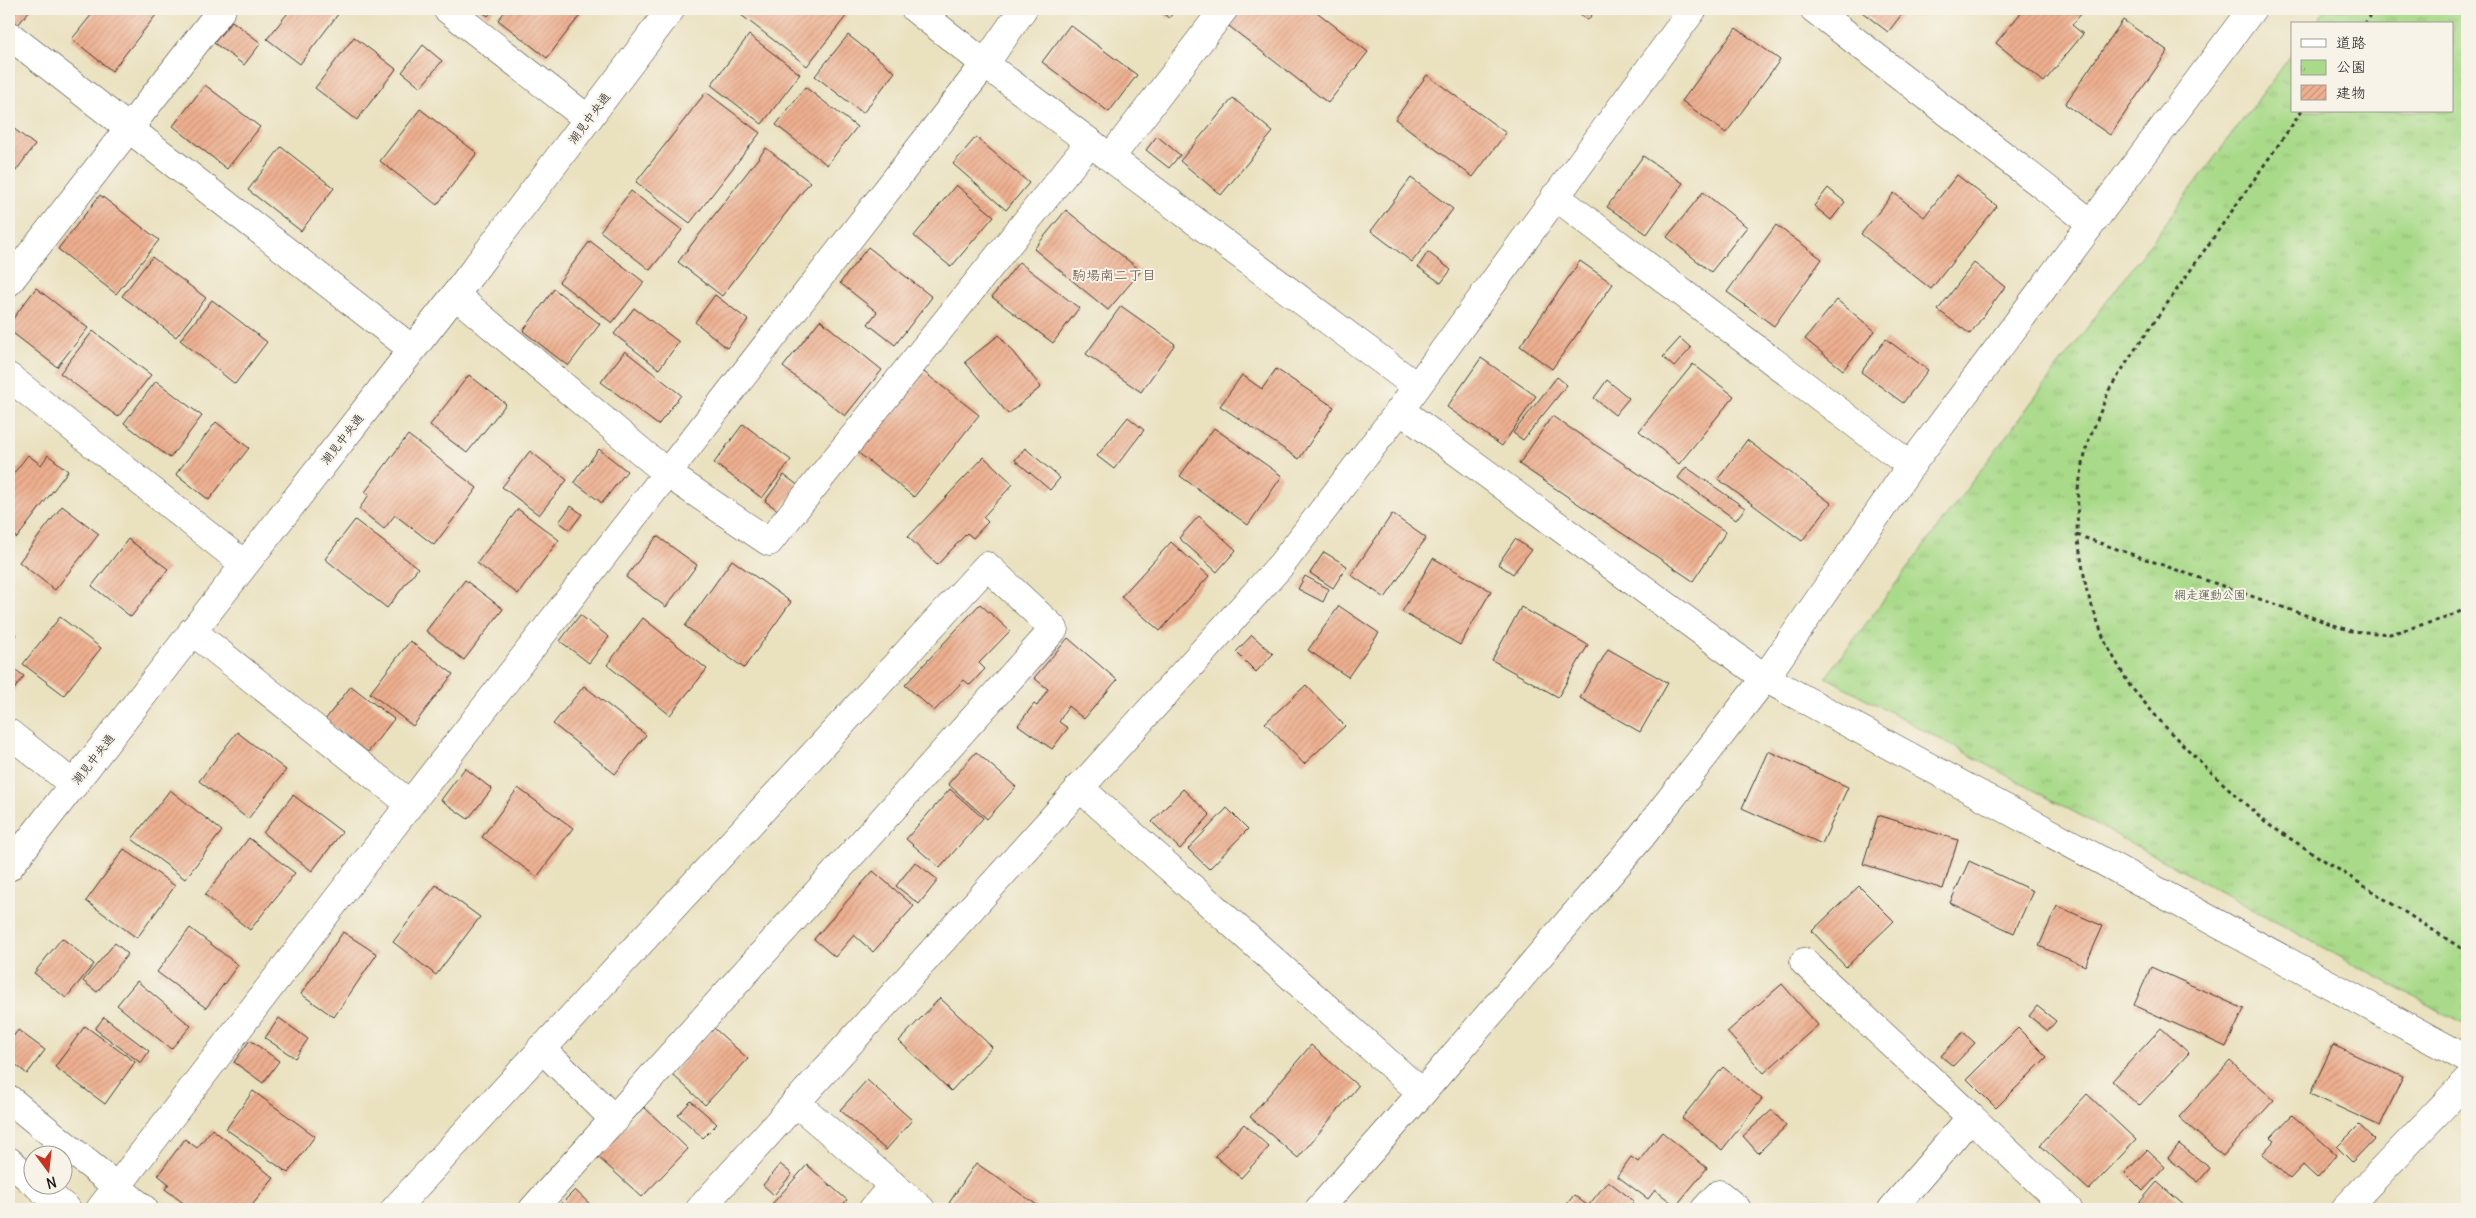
<svg xmlns="http://www.w3.org/2000/svg" width="2476" height="1218" font-family="Delius,'Klee One',sans-serif">
	<style>
		.park { fill: url(#park-tufts); stroke: #627b52 }
		.building { fill: url(#building-hatch) }
		.lines { fill: none; stroke-linecap: round; stroke-linejoin: round }
		.minor-casing { stroke: #3b3a34; stroke-width: 29 }
		.path { stroke: #3b3a34; stroke-width: 3; stroke-dasharray: 4 4; stroke-linecap: butt }
		.minor { stroke: #fff; stroke-width: 28 }
		.labels { text-anchor: middle; dominant-baseline: central; stroke-width: 4; stroke-linejoin: round; paint-order: stroke }
		.street-label { font-size: 12px; fill: #1c1c1c; stroke: #f7f3e8 }
		.park-label { font-size: 12px; fill: #46553d; stroke: #f7f3e8 }
		.neighbourhood-label { font-size: 14px; fill: #654f44; stroke: #f7f3e8 }
	</style>
	<defs>
		<pattern id="park-tufts" width="24" height="20" patternUnits="userSpaceOnUse" patternTransform="scale(1.25)"><rect width="24" height="20" fill="#a9da89"/><path d="M3 7l-1-3M5 7V3M7 7l1-3M15 17l-1-3M17 17v-4M19 17l1-3" fill="none" stroke="#91ba76"/></pattern>
		<pattern id="building-hatch" width="6" height="6" patternUnits="userSpaceOnUse" patternTransform="scale(1.25)"><rect width="6" height="6" fill="#edaf8f"/><path d="M-1 1l2-2M0 6l6-6M5 7l2-2" fill="none" stroke="#cb967b"/></pattern>
	</defs>
	<rect width="100%" height="100%" fill="#f7f3e8"/>
	<filter id="ink" filterUnits="userSpaceOnUse"><feTurbulence type="fractalNoise" baseFrequency=".02" numOctaves="2"/><feDisplacementMap in="SourceGraphic" scale="10" xChannelSelector="R" yChannelSelector="G"/><feConvolveMatrix kernelMatrix="1 2 1 2 8 2 1 2 1" color-interpolation-filters="sRGB"/></filter>
	<filter id="wash" filterUnits="userSpaceOnUse"><feTurbulence type="fractalNoise" baseFrequency=".0096" numOctaves="4" result="noise"/><feDisplacementMap in="SourceGraphic" scale="20" xChannelSelector="R" yChannelSelector="G"/><feGaussianBlur stdDeviation="1.12" result="paint"/><feColorMatrix in="noise" values="0 0 0 0 0 0 0 0 0 0 0 0 0 0 0 0 0 1.4 0 .05"/><feComposite in="paint" operator="in"/></filter>
	<g filter="url(#wash)">
		<rect width="100%" height="100%" fill="#eae1bf"/>
		<!-- park -->
		<polygon class="park" points="2326,9 2467,9 2467,1026 1826,677 2292,54 2292,111 2452,111 2452,24 2315,24"/>
		<g id="blocks">
			<!-- building -->
			<g class="building">
				<polygon points="18,9 31,9 17,26 9,20"/>
				<polygon points="96,9 147,9 156,15 112,71 72,39"/>
				<polygon points="291,9 342,9 300,64 267,39"/>
				<polygon points="478,9 494,9 488,16"/>
				<polygon points="507,9 585,9 547,58 498,20"/>
				<polygon points="738,9 839,9 847,15 807,66 736,11"/>
				<polygon points="1157,9 1176,9 1169,18"/>
				<polygon points="1236,9 1313,9 1368,52 1328,103 1225,23"/>
				<polygon points="1573,9 1596,9 1588,20"/>
				<polygon points="1858,9 1906,9 1888,32"/>
				<polygon points="2024,9 2085,9 2072,25 2083,34 2044,82 1996,43"/>
				<polygon points="2123,20 2168,51 2110,135 2065,104"/>
				<polygon points="232,21 261,43 244,65 214,43"/>
				<polygon points="1070,25 1137,75 1109,112 1042,62"/>
				<polygon points="1736,28 1780,60 1726,133 1682,101"/>
				<polygon points="749,35 800,74 762,124 711,85"/>
				<polygon points="848,35 895,72 863,113 815,76"/>
				<polygon points="354,37 396,69 357,120 315,88"/>
				<polygon points="423,45 442,61 421,87 402,72"/>
				<polygon points="1427,75 1506,133 1473,177 1395,119"/>
				<polygon points="205,85 260,127 227,169 173,126"/>
				<polygon points="805,87 857,127 827,165 776,125"/>
				<polygon points="706,92 760,133 690,223 636,182"/>
				<polygon points="1233,98 1273,132 1221,195 1180,161"/>
				<polygon points="420,109 477,153 437,205 380,161"/>
				<polygon points="9,125 35,145 9,180"/>
				<polygon points="1157,136 1180,155 1169,168 1146,150"/>
				<polygon points="976,137 1029,183 1006,210 953,164"/>
				<polygon points="281,147 334,188 301,231 248,190"/>
				<polygon points="766,148 810,182 722,296 678,262"/>
				<polygon points="1643,156 1683,183 1647,234 1607,207"/>
				<polygon points="1957,175 1997,206 1931,289 1861,234 1894,193 1924,217"/>
				<polygon points="1411,178 1453,209 1412,262 1371,231"/>
				<polygon points="956,185 994,216 951,267 914,236"/>
				<polygon points="1828,188 1845,202 1831,220 1814,206"/>
				<polygon points="631,191 682,230 650,270 600,231"/>
				<polygon points="1703,192 1747,227 1711,272 1667,237"/>
				<polygon points="100,195 159,240 116,294 58,249"/>
				<polygon points="1066,210 1141,271 1108,310 1034,249"/>
				<polygon points="1776,225 1822,259 1774,326 1727,292"/>
				<polygon points="590,241 644,282 612,323 559,282"/>
				<polygon points="868,247 932,297 895,345 868,324 877,312 840,283"/>
				<polygon points="1428,252 1451,270 1441,283 1418,267"/>
				<polygon points="152,257 206,298 176,337 122,296"/>
				<polygon points="1580,261 1613,284 1552,369 1520,346"/>
				<polygon points="1019,262 1079,308 1053,343 992,297"/>
				<polygon points="1974,263 2005,287 1970,334 1938,310"/>
				<polygon points="36,288 88,328 57,367 9,330 9,324"/>
				<polygon points="554,289 600,324 568,366 523,331"/>
				<polygon points="715,295 748,320 727,348 695,322"/>
				<polygon points="212,300 267,342 235,384 180,340"/>
				<polygon points="1837,300 1875,331 1843,370 1805,339"/>
				<polygon points="1121,306 1175,344 1141,392 1086,354"/>
				<polygon points="634,308 679,342 659,369 614,334"/>
				<polygon points="820,320 882,370 845,416 783,367"/>
				<polygon points="93,331 151,375 118,417 60,373"/>
				<polygon points="999,335 1041,387 1008,414 965,362"/>
				<polygon points="1680,338 1691,348 1674,367 1663,357"/>
				<polygon points="1886,339 1928,370 1903,403 1861,372"/>
				<polygon points="625,351 681,395 658,425 601,382"/>
				<polygon points="1481,358 1536,396 1502,446 1447,407"/>
				<polygon points="1693,364 1734,396 1679,464 1639,431"/>
				<polygon points="920,369 979,415 914,497 856,451"/>
				<polygon points="1276,369 1334,407 1299,459 1220,406 1242,375 1262,389"/>
				<polygon points="469,375 506,404 467,453 430,425"/>
				<polygon points="1557,377 1567,385 1523,440 1513,433"/>
				<polygon points="1607,380 1629,398 1615,415 1594,398"/>
				<polygon points="156,381 202,416 170,458 124,423"/>
				<polygon points="1552,416 1726,532 1693,581 1519,464"/>
				<polygon points="1128,417 1144,430 1114,469 1097,456"/>
				<polygon points="216,422 249,448 209,500 176,474"/>
				<polygon points="743,424 791,460 762,498 714,463"/>
				<polygon points="1214,428 1282,476 1248,525 1180,476"/>
				<polygon points="408,435 477,488 434,545 395,515 384,529 359,509 369,495 365,492"/>
				<polygon points="1747,440 1831,503 1802,541 1718,479"/>
				<polygon points="1025,448 1060,478 1050,490 1015,460"/>
				<polygon points="599,449 627,471 602,503 574,482"/>
				<polygon points="530,451 567,480 539,515 502,487"/>
				<polygon points="28,455 41,465 48,455 68,471 17,538 9,532 9,471 13,474"/>
				<polygon points="984,457 1013,484 983,517 988,522 973,538 967,533 937,565 908,537"/>
				<polygon points="1686,467 1745,508 1736,520 1678,478"/>
				<polygon points="784,475 799,486 779,511 765,501"/>
				<polygon points="62,506 99,534 55,590 19,562"/>
				<polygon points="571,506 582,514 570,530 559,522"/>
				<polygon points="518,509 559,540 518,594 477,563"/>
				<polygon points="1392,514 1426,538 1385,598 1351,575"/>
				<polygon points="1199,516 1236,550 1217,572 1179,538"/>
				<polygon points="355,520 418,568 387,608 325,559"/>
				<polygon points="657,536 697,565 666,607 626,577"/>
				<polygon points="128,539 168,569 131,617 92,586"/>
				<polygon points="1515,539 1531,550 1513,574 1498,564"/>
				<polygon points="1171,542 1209,576 1160,631 1121,597"/>
				<polygon points="1324,552 1347,566 1333,588 1310,573"/>
				<polygon points="1433,558 1491,591 1460,645 1402,612"/>
				<polygon points="732,560 791,602 744,668 685,626"/>
				<polygon points="1305,576 1329,589 1323,602 1298,589"/>
				<polygon points="465,580 503,609 464,660 426,631"/>
				<polygon points="980,604 1010,631 979,663 985,669 970,685 964,680 934,711 905,685"/>
				<polygon points="1339,606 1379,633 1348,677 1308,650"/>
				<polygon points="1521,607 1588,645 1558,697 1492,660"/>
				<polygon points="580,615 609,637 589,663 560,641"/>
				<polygon points="60,617 101,648 64,695 23,664"/>
				<polygon points="643,618 707,669 670,715 607,665"/>
				<polygon points="9,630 16,635 9,644"/>
				<polygon points="1252,635 1273,654 1256,672 1236,652"/>
				<polygon points="1068,638 1117,680 1084,719 1068,706 1059,722 1068,728 1052,749 1018,725 1034,704 1037,706 1048,689 1034,678"/>
				<polygon points="410,641 453,674 413,726 370,693"/>
				<polygon points="1608,649 1668,683 1640,732 1580,698"/>
				<polygon points="9,665 24,676 10,695 9,694"/>
				<polygon points="1306,685 1345,726 1304,764 1265,723"/>
				<polygon points="351,686 394,719 368,752 325,720"/>
				<polygon points="584,686 646,735 615,774 553,724"/>
				<polygon points="237,732 286,770 248,819 199,781"/>
				<polygon points="1768,751 1848,787 1822,844 1742,808"/>
				<polygon points="976,752 1016,787 987,819 948,784"/>
				<polygon points="465,768 492,789 468,819 441,800"/>
				<polygon points="518,788 573,828 537,877 482,837"/>
				<polygon points="950,789 983,818 940,868 906,839"/>
				<polygon points="1183,789 1210,815 1180,849 1152,822"/>
				<polygon points="170,790 222,831 185,879 132,839"/>
				<polygon points="293,795 342,832 312,871 263,833"/>
				<polygon points="1227,808 1248,829 1209,869 1188,849"/>
				<polygon points="1878,815 1958,840 1943,889 1863,864"/>
				<polygon points="249,838 295,873 250,930 205,895"/>
				<polygon points="124,849 175,886 137,938 86,901"/>
				<polygon points="1969,861 2033,891 2014,933 1950,903"/>
				<polygon points="915,862 938,880 919,904 896,886"/>
				<polygon points="873,871 914,906 873,952 854,935 835,957 814,939"/>
				<polygon points="436,885 480,917 436,975 393,942"/>
				<polygon points="1859,886 1894,921 1846,967 1812,931"/>
				<polygon points="2057,906 2103,926 2085,966 2039,946"/>
				<polygon points="190,928 238,965 206,1008 157,972"/>
				<polygon points="343,932 377,954 334,1017 301,994"/>
				<polygon points="62,938 94,964 66,998 34,973"/>
				<polygon points="115,943 128,954 97,992 83,981"/>
				<polygon points="2151,967 2244,1009 2226,1047 2134,1005"/>
				<polygon points="137,981 191,1026 171,1049 117,1005"/>
				<polygon points="1782,984 1818,1025 1764,1073 1727,1032"/>
				<polygon points="940,998 992,1047 951,1091 899,1041"/>
				<polygon points="2037,1006 2056,1021 2048,1031 2029,1016"/>
				<polygon points="104,1017 149,1051 141,1063 95,1029"/>
				<polygon points="279,1018 308,1039 295,1058 265,1038"/>
				<polygon points="85,1026 135,1062 105,1104 55,1067"/>
				<polygon points="714,1028 748,1059 705,1105 672,1074"/>
				<polygon points="2018,1028 2047,1057 1996,1108 1967,1079"/>
				<polygon points="2161,1028 2189,1053 2139,1106 2112,1081"/>
				<polygon points="18,1030 45,1050 27,1074 9,1059 9,1042"/>
				<polygon points="1963,1032 1975,1043 1953,1066 1941,1056"/>
				<polygon points="250,1040 279,1061 263,1083 234,1062"/>
				<polygon points="1311,1045 1358,1086 1298,1158 1250,1117"/>
				<polygon points="2333,1045 2403,1077 2380,1126 2310,1094"/>
				<polygon points="2230,1061 2274,1100 2223,1156 2179,1117"/>
				<polygon points="1723,1067 1762,1099 1722,1150 1682,1118"/>
				<polygon points="867,1080 912,1120 886,1150 840,1110"/>
				<polygon points="253,1091 315,1136 288,1173 226,1129"/>
				<polygon points="2087,1094 2136,1140 2089,1190 2040,1145"/>
				<polygon points="691,1101 717,1124 703,1138 678,1115"/>
				<polygon points="644,1107 688,1149 642,1197 597,1156"/>
				<polygon points="1772,1110 1786,1126 1758,1153 1743,1136"/>
				<polygon points="2292,1115 2337,1155 2317,1178 2303,1165 2290,1179 2262,1154 2275,1140 2271,1137"/>
				<polygon points="1244,1124 1269,1147 1241,1178 1215,1156"/>
				<polygon points="2359,1125 2374,1139 2352,1162 2337,1147"/>
				<polygon points="212,1129 274,1178 249,1209 191,1209 165,1189 169,1184 158,1175 185,1139 197,1148"/>
				<polygon points="1662,1132 1707,1168 1676,1206 1655,1190 1648,1199 1617,1176 1631,1157 1638,1162"/>
				<polygon points="2179,1144 2210,1168 2198,1182 2168,1158"/>
				<polygon points="2147,1150 2165,1167 2143,1191 2125,1173"/>
				<polygon points="976,1163 1037,1205 1034,1209 959,1209 949,1203"/>
				<polygon points="780,1164 792,1174 774,1195 763,1185"/>
				<polygon points="807,1165 847,1200 839,1209 777,1209 772,1204"/>
				<polygon points="1608,1181 1634,1201 1627,1209 1563,1209 1574,1195 1588,1206"/>
				<polygon points="2157,1182 2186,1207 2184,1209 2134,1209"/>
				<polygon points="575,1190 595,1209 556,1209"/>
			</g>
		</g>
	</g>
	<g filter="url(#ink)">
		<use href="#blocks" fill-opacity="0" stroke="#3b3a34" stroke-width="1"/>
		<g class="lines">
			<defs>
				<g id="minor">
					<polyline points="447,9 588,119"/>
					<polyline points="915,9 985,64 1416,386"/>
					<polyline points="1814,9 2091,223"/>
					<polyline points="9,35 412,349"/>
					<polyline points="1111,157 1224,9"/>
					<polyline points="1555,196 1911,466"/>
					<polyline points="9,282 222,9"/>
					<polyline points="455,295 668,474 769,542 1090,142"/>
					<polyline points="9,377 244,564"/>
					<polyline points="1400,410 1765,678 2467,1059"/>
					<polyline points="192,631 410,804"/>
					<polyline points="9,733 74,785"/>
					<polyline points="1079,787 1422,1093"/>
					<polyline points="9,867 455,295 671,9"/>
					<polyline points="1804,962 1971,1117"/>
					<polyline points="541,1048 615,1120"/>
					<polyline points="9,1099 144,1209"/>
					<polyline points="795,1102 921,1209"/>
					<polyline points="9,1161 32,1181"/>
					<polyline points="38,1186 67,1209"/>
					<polyline points="100,1209 410,804 985,64 1023,9"/>
					<polyline points="395,1209 987,566 1054,629 533,1209"/>
					<polyline points="700,1209 1281,565 1400,410 1693,9"/>
					<polyline points="873,1209 893,1185"/>
					<polyline points="1319,1209 1422,1093 1641,837 1765,678 1914,461 2252,9"/>
					<polyline points="1705,1209 1719,1194 1737,1209"/>
					<polyline points="1892,1209 1971,1117 2068,1209"/>
					<polyline points="2345,1209 2467,1081"/>
				</g>
			</defs>
			<!-- minor casing -->
			<use href="#minor" class="minor-casing"/>
			<!-- path -->
			<g class="path">
				<polyline points="2460,9 2467,18"/>
				<polyline points="2364,24 2376,9"/>
				<polyline points="2302,111 2136,348 2109,390 2087,445 2078,489 2077,535 2087,592 2105,642 2130,686 2169,731 2213,774 2266,823 2467,952"/>
				<polyline points="2077,535 2351,631 2390,634 2449,617 2467,608"/>
			</g>
			<!-- minor -->
			<use href="#minor" class="minor"/>
		</g>
	</g>
	<g class="labels">
		<!-- street labels -->
		<g class="street-label">
			<text transform="translate(589 118) rotate(-53)">潮見中央通</text>
			<text transform="translate(342 439) rotate(-52)">潮見中央通</text>
			<text transform="translate(93 759) rotate(-52)">潮見中央通</text>
		</g>
		<!-- park labels -->
		<g class="park-label">
			<text x="2210" y="594">網走運動公園</text>
		</g>
		<!-- neighbourhood labels -->
		<g class="neighbourhood-label">
			<text x="1114" y="275">駒場南二丁目</text>
		</g>
	</g>
	<!-- margin -->
	<rect width="2476" height="1218" fill="none" stroke="#f7f3e8" stroke-width="30"/>
	<!-- legend -->
	<rect x="2291" y="22" width="162" height="90" fill="#f7f3e8" stroke="#9f9d96"/>
	<rect x="2301" y="39" width="25" height="8" fill="#ffffff" stroke="#9f9d96"/>
	<text x="2336" y="48" font-size="15" fill="#1c1c1c">道路</text>
	<rect x="2301" y="60" width="25" height="15" fill="url(#park-tufts)" stroke="#9f9d96"/>
	<text x="2336" y="72" font-size="15" fill="#1c1c1c">公園</text>
	<rect x="2301" y="85" width="25" height="15" fill="url(#building-hatch)" stroke="#9f9d96"/>
	<text x="2336" y="98" font-size="15" fill="#1c1c1c">建物</text>
	<!-- north arrow -->
	<g transform="translate(48 1170) rotate(165)"><circle r="24" fill="#f7f3e8" stroke="#9f9d96"/>
	<path d="M0-4L9 19L0 12L-9 19Z" fill="#c8321e"/>
	<text y="-8" font-size="14" font-weight="bold" text-anchor="middle" fill="#1c1c1c">N</text>
	</g>
</svg>
